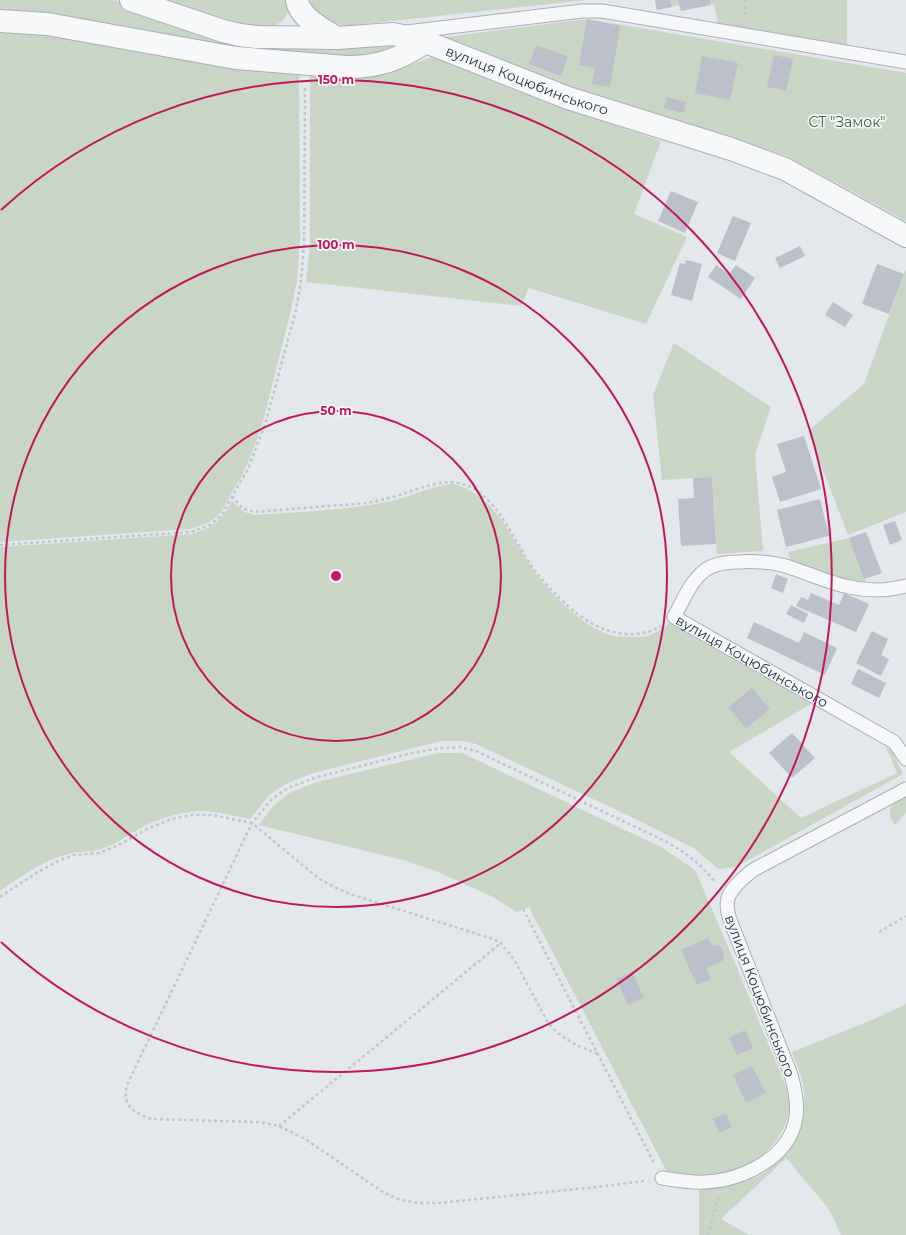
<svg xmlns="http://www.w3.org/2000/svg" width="906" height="1235" font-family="Montserrat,sans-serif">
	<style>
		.green { fill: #c9d6c5 }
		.building { fill: #bbc0ca }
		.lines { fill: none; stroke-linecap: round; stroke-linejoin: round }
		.lane-casing { stroke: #a9aeb7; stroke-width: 15 }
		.street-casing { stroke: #a9aeb7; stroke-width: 24 }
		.path { stroke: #c2c5cb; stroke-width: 2.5; stroke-dasharray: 3 3; stroke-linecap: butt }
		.lane { stroke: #f7f8fa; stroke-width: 13 }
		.street { stroke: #f7f8fa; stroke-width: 22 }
		.ring { fill: none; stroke: #c2185b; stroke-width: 2 }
		.labels { text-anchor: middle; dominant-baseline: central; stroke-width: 3.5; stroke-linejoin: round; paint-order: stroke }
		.street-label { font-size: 14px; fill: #2b3445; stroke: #f4f6f9 }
		.park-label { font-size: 14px; fill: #3f6138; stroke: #f4f6f9 }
		.centre { fill: #c2185b; stroke: #f4f6f9; stroke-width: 2 }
		.ring-label { font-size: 12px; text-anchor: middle; font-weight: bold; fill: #c2185b; stroke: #f4f6f9; stroke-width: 3.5; stroke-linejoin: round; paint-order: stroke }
	</style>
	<rect width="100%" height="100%" fill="#e4e7ec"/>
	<!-- green -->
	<g class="green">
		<polygon points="0,0 114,0 220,35 388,40 405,46 361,63 0,16"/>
		<path d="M148,0H291C288,22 277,26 258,31Z"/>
		<path d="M308,0H586L345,26C329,22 316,14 308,0Z"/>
		<polygon points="655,0 847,0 847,45 718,24 714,4 681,11 679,5 657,10"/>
		<polygon points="587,19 906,73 906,221 787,156 571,91 438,38"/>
		<polygon points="0,27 299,71 300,240 297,281 290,314 264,418 252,453 241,477 219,515 208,523 190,529 0,542"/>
		<polygon points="432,57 543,101 661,141 634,214 687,237 646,324 529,288 521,306 306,282 310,245 310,73 398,69"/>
		<polygon points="906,269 906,512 848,535 808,431 864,384"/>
		<polygon points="674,343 771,407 755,455 763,551 717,554 712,477 662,480 653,395"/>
		<path d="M453,484C495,494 510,537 532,568C546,589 576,619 598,630C610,637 623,637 636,637C640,637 645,637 648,636C655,634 663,627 669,623L811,704L729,752L801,818L897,773L886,747L892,751L903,774L736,867L718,869L695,849L623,813L476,744L463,741H441L313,773L286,784L270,794L250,819C238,817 226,813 214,812C192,808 167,816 146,825C130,833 116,846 97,850C89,852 81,851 73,853C46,858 22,876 0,891V547L192,534C214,527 221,521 232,501L244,512L255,515C298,512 343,511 386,502C409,498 430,486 453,484Z"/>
		<polygon points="849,538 866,583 845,581 791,563 788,552"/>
		<path d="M438,753H462L661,847L695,870L738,970L784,1082C787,1091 790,1100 789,1109C787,1132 769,1154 748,1164C739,1169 726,1171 716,1173C708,1174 699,1177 691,1176C683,1175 675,1173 667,1172L529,907L517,912L493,897L438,872L407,861L259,825L273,806L289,793L317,782Z"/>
		<path d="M906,796V813L895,825C883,809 893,804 906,796Z"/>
		<path d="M906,1004V1235H841L829,1209L786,1158L721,1219L749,1235H699V1190C720,1187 740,1184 759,1176C764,1174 769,1169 773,1165C800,1144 808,1117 803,1084C801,1073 795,1062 792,1052L874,1019Z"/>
	</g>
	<!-- building -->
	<g class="building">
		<polygon points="655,0 670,0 672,7 657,10"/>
		<polygon points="678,0 710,0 711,5 681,11"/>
		<polygon points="587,19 620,26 610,87 592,84 595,68 579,65"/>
		<polygon points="537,45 568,57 561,76 529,64"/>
		<polygon points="774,55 793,59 786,91 767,87"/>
		<polygon points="702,56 738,63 730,100 695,93"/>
		<polygon points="667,97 686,102 684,113 664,108"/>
		<polygon points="671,191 698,202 685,233 658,221"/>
		<polygon points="733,216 751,223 735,261 717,253"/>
		<polygon points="800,246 805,256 780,268 775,258"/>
		<polygon points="686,260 702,264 692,301 671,295 680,263 685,264"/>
		<polygon points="877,264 904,274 889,314 862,304"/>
		<polygon points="716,265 729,274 736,265 755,278 741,299 708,277"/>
		<polygon points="833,302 853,315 845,327 825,315"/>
		<polygon points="804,436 821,489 780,502 772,477 786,472 777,444"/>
		<polygon points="712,477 716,544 681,546 678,499 694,498 693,478"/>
		<polygon points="820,499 829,536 786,547 777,510"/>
		<polygon points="895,521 902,540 890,545 883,525"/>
		<polygon points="866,532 882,573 864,579 849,538"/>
		<polygon points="776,574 788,579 783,593 771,588"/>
		<polygon points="811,593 839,605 844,593 869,604 856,632 796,606 801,597 808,600"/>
		<polygon points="791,605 808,614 804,623 786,614"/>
		<polygon points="754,622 799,643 804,632 837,648 825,675 747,638"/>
		<polygon points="872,631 888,639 881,655 889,659 881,676 856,663"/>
		<polygon points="858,669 886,683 879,698 851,684"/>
		<polygon points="752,688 770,709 746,729 728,707"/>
		<polygon points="792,733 815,758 792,778 769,753"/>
		<polygon points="708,938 712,946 718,945 722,948 724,956 722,961 706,968 711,979 697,985 681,950"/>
		<polygon points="632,972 644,998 628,1005 616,979"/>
		<polygon points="745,1030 753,1048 737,1055 729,1038"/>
		<polygon points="752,1066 766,1093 746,1103 733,1075"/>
		<polygon points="726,1113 732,1127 719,1133 713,1119"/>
	</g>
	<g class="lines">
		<defs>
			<g id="lane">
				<polyline points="407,32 582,11 602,11 906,62"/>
				<path id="s1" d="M906,586C884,591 870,591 849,587C825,582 804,571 782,565C768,562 753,561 739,562C727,562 714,563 704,571C690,582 683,601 674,617L894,742L906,759"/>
				<path d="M662,1178C676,1180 690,1183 705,1182C741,1180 790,1159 796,1117C798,1103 795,1089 791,1075L730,920C728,914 726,905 728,898C732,887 744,877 753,870L906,789"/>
			</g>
			<g id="street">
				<path id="s2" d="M131,0L223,31L240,35L257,37L337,38L393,34L408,37L426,42L568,98L731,149L785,169L906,236"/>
				<path d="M297,0C299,17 323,30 337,38"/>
				<path d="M0,21L47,24L236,58L346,67C379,67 398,60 426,42"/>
			</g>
		</defs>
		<!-- lane casing -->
		<use href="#lane" class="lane-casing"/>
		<!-- street casing -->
		<use href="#street" class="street-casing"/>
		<!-- path -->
		<g class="path">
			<polyline points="745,0 745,17"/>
			<path d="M232,496L242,508L254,512L366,503C377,501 386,499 396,496C413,491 440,479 458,483C498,491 513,543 536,572C560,601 594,637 635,634C645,633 653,631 661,626"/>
			<polyline points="0,545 191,532 210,525 221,516 248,469 266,421 296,310 301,281 304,244 305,86"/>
			<path d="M0,897L38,872L60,860L74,855L99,853L119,845L147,829L171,819L192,815H212L252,823L318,878L334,887L350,894L493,939L501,943L515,961L547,1021C560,1039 578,1046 598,1054"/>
			<polyline points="523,909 654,1163"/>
			<polyline points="879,932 906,916"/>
			<polyline points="279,1126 501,943"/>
			<path d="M644,1181L596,1187L439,1203H419L400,1200L383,1192L305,1139L279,1126L260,1122L151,1119C133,1112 122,1106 127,1085L252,823L272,799L288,788L314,778L412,753L441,748L460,747L476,751L667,842C687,854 701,864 715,882"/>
			<polyline points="708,1235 711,1222 719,1198"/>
		</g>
		<!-- lane -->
		<use href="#lane" class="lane"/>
		<!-- street -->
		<use href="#street" class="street"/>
	</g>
	<!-- distance rings -->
	<g class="ring">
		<circle cx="336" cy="576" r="165"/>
		<circle cx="336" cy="576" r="331"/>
		<path d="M1 210A496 496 0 1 1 1 942"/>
	</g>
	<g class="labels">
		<!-- street labels -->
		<g class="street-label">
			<text stroke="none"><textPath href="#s2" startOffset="410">вулиця Коцюбинського</textPath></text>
			<text stroke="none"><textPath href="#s1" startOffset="353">вулиця Коцюбинського</textPath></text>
			<text transform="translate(760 996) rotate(69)">вулиця Коцюбинського</text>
		</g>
		<!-- park labels -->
		<g class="park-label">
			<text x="847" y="122">СТ "Замок"</text>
		</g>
	</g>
	<circle cx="336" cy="576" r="6" class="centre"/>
	<g class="ring-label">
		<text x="336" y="84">150 m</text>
		<text x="336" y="249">100 m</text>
		<text x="336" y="415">50 m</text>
	</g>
</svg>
